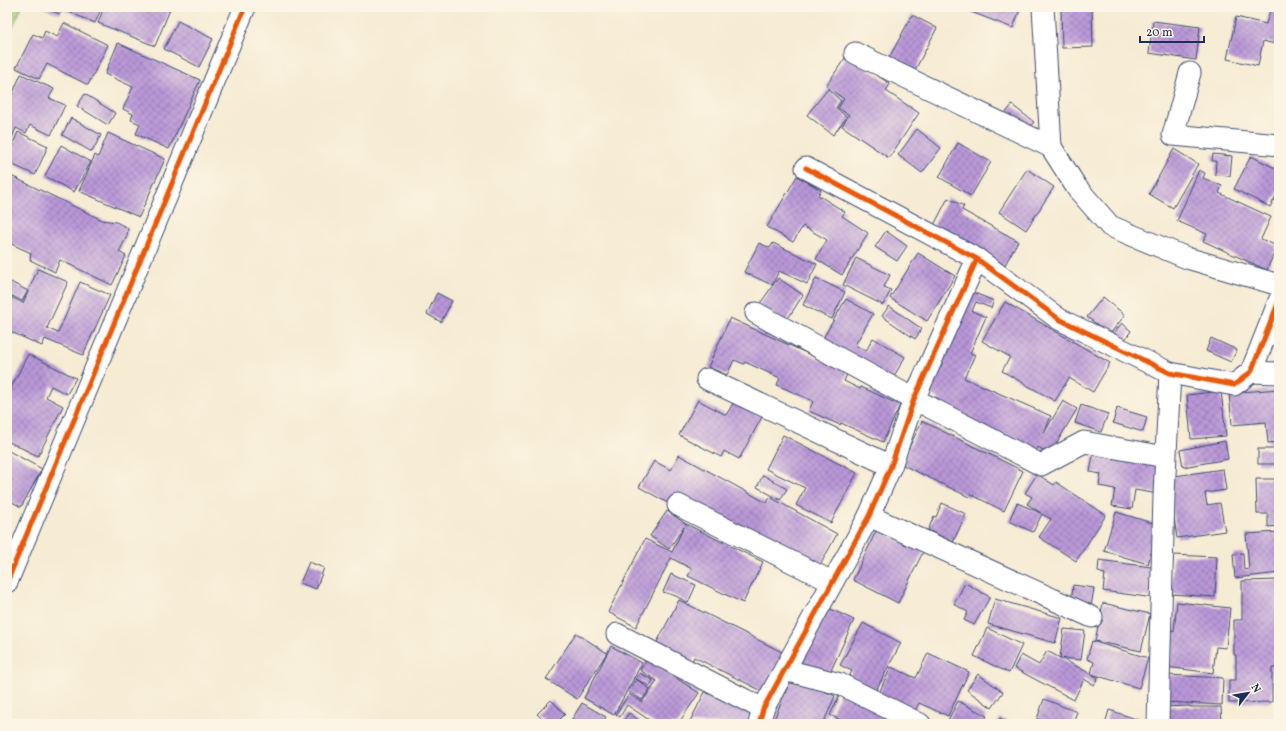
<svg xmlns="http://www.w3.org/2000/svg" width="1286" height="731" font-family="Vollkorn,serif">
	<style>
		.grass { fill: url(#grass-tufts); stroke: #62806d }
		.building { fill: url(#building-cross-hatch) }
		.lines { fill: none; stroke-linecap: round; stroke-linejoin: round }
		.minor-casing { stroke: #3c4b70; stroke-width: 23 }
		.minor { stroke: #fff; stroke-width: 21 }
		.cycleway-casing { stroke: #fcf5e5; stroke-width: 8 }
		.cycleway { stroke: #e8590c; stroke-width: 5 }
	</style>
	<defs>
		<pattern id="grass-tufts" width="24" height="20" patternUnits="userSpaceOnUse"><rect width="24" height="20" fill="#a9d17c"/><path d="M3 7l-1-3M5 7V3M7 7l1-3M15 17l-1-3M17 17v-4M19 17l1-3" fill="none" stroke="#91b46e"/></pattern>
		<pattern id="building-cross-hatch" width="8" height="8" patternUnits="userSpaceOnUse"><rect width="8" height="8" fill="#ba98d8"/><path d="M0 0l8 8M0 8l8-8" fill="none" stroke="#967cb2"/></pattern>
	</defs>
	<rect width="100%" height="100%" fill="#fcf5e5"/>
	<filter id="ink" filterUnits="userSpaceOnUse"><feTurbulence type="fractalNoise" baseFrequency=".025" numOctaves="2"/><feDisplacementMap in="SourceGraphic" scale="8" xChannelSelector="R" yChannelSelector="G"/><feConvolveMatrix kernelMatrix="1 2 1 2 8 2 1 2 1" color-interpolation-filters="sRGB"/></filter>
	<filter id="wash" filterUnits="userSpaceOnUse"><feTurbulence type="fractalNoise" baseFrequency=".012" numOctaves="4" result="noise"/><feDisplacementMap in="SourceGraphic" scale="16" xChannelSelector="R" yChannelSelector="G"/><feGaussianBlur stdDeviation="0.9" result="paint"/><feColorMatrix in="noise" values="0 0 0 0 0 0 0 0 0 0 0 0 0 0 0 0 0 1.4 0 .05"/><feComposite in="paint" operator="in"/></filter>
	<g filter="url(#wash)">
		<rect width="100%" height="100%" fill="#f6ebd3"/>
		<!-- grass -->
		<polygon class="grass" points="7,7 22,7 7,39"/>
		<g id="blocks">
			<!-- building -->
			<g class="building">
				<polygon points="41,7 63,7 60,14"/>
				<polygon points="66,7 102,7 95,23 64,10"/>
				<polygon points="104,7 171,7 155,46 98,23"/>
				<polygon points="958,7 1021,7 1013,28"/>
				<polygon points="1271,7 1279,7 1279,53 1277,52 1279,45 1263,41 1258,66 1227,59 1236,17 1266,24"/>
				<polygon points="1061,8 1092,8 1093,47 1062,48"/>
				<polygon points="912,15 937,28 913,74 888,60"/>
				<polygon points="178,21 213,39 199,67 164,49"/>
				<polygon points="1153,21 1200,27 1196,60 1149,53"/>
				<polygon points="64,23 108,45 88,85 47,64 39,79 16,68 33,34 42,38 45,31 57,37"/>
				<polygon points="118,43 200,80 169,149 136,134 140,124 131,120 133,114 123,109 133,87 105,74"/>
				<polygon points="847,55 890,84 886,91 919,113 889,158 842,126 849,115 838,108 844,99 826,86"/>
				<polygon points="21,74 54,89 49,98 65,105 51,135 30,125 26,133 16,128 7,150 7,107"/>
				<polygon points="828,89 841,101 836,108 847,117 833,135 807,115"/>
				<polygon points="85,94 115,113 108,125 77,106"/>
				<polygon points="1012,105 1034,122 1025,132 1004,115"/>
				<polygon points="71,118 101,135 92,152 62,135"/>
				<polygon points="917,129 941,148 922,173 898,155"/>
				<polygon points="18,132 48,146 35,175 7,162 7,157"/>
				<polygon points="108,133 165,159 139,217 79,191 95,155 98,157"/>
				<polygon points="958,143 991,162 971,196 939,177"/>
				<polygon points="61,145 91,162 74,192 45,176"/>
				<polygon points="1174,149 1198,164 1173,208 1149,194"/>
				<polygon points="1213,154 1232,156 1230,176 1215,175 1216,161 1212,161"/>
				<polygon points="1251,156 1279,170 1279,190 1270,207 1234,189"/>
				<polygon points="1027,169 1054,187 1026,230 999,212"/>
				<polygon points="1199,170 1205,173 1203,178 1222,186 1219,193 1271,217 1261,239 1277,246 1267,270 1203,241 1207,234 1177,221"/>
				<polygon points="7,174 102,220 116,222 128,228 127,236 119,252 126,256 112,285 60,260 55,272 30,260 31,253 7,242"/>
				<polygon points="797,176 821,190 818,195 845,212 842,216 868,233 842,275 816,259 827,240 803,226 793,242 767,227"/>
				<polygon points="948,198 964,206 962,210 1018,241 1000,274 934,225"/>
				<polygon points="886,231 907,246 897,261 875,247"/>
				<polygon points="759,243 770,248 773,243 817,264 807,284 779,271 772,285 744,272"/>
				<polygon points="918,253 955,276 927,321 890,298"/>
				<polygon points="856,258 890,275 884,287 891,290 883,305 843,285"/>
				<polygon points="38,269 68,282 47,328 58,333 80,282 110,295 83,355 45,339 42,346 7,330 7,295 23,303"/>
				<polygon points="778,278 803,295 785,323 759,305"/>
				<polygon points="816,278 845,292 832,319 803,305"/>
				<polygon points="7,280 28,291 22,301 7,293"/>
				<polygon points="965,289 994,301 991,308 976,302 972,311 986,317 970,353 975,355 964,378 1051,416 1044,433 1063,401 1077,409 1050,454 1038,447 1034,455 935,409 939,399 921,391"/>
				<polygon points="437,293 452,301 441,322 427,314"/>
				<polygon points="1103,297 1125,315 1110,334 1087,317"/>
				<polygon points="846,299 873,314 855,345 866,351 873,338 905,357 889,385 822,340"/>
				<polygon points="1005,302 1110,363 1093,392 1069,378 1055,401 1002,371 1010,357 982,341"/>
				<polygon points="889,306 922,329 915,339 882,316"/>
				<polygon points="730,318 848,372 844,381 860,389 861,387 900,405 883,442 841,423 840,425 809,411 813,401 777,385 780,378 745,362 744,364 734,360 727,375 708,367"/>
				<polygon points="1122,323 1131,331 1124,341 1114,333"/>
				<polygon points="1211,338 1237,350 1231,362 1206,351"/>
				<polygon points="28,354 76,378 67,394 51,386 46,397 63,406 38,456 7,441 7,386 11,388"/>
				<polygon points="1279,389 1279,442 1268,443 1266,422 1232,425 1229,393"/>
				<polygon points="1221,391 1226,436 1191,439 1187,395"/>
				<polygon points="698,400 726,415 734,402 762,417 739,459 724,451 721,457 679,435"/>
				<polygon points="1081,405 1108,414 1101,432 1075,423"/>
				<polygon points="1117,408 1147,417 1143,432 1113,423"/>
				<polygon points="922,421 1023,471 1004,511 970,494 969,497 901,464"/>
				<polygon points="783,435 857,473 831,523 796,505 805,488 766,469"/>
				<polygon points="1225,441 1228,459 1183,467 1180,450"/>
				<rect x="1258" y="449" width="18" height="15"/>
				<polygon points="7,450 42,469 21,507 7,499"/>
				<polygon points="1094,450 1163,462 1158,494 1135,490 1132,509 1112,506 1115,489 1099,486 1101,474 1090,472"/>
				<polygon points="679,455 767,503 770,497 837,534 817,571 675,507 639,487 654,461 671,470"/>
				<polygon points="1223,469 1226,490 1205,493 1207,505 1220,503 1225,531 1177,538 1168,477"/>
				<polygon points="1037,474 1054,485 1056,482 1106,515 1076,561 1039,537 1051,519 1042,514 1033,532 1009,521 1017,503 1041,513 1027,504 1032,497 1025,493"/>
				<polygon points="763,475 787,489 780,500 757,487"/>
				<polygon points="1256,479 1279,479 1279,526 1268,527 1268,514 1257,514"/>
				<polygon points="942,503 966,514 953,542 928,530 934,516 936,517"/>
				<polygon points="667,511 686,524 763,562 743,603 688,576 692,569 671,558 636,627 608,612 645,539 672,552 684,527 669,549 650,536"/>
				<polygon points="1116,512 1159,525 1148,564 1104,551"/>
				<polygon points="877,529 923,552 898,603 853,580"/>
				<polygon points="1279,532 1279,573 1235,578 1233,554 1243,553 1244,570 1249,569 1246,534"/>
				<polygon points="1173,555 1217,557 1215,597 1171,594"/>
				<polygon points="1099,560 1158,568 1154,598 1103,591 1105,574 1098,572"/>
				<polygon points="309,562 324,568 316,589 300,583"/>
				<polygon points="671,574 696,585 688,603 676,596 663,592"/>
				<polygon points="1279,580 1279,668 1272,668 1272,702 1229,703 1229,680 1236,680 1236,655 1234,655 1234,620 1242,620 1242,581"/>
				<polygon points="965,583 990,597 974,625 964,620 968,612 954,604"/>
				<polygon points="1073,585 1094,588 1091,607 1071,604"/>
				<polygon points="995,599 1062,618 1055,643 988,624"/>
				<polygon points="679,600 784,653 764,692 694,657 690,666 654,648"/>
				<polygon points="1177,602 1230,608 1226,648 1216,647 1213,673 1166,667 1170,630 1174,631"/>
				<polygon points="1103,603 1150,614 1141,651 1095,641"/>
				<polygon points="824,606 854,620 828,677 798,664"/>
				<polygon points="863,623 901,643 874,694 847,680 852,671 840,665"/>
				<polygon points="987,628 1022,645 1009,673 974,656"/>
				<polygon points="1064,629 1085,631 1081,660 1060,658"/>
				<polygon points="576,633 607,653 577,699 546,679"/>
				<polygon points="1092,641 1148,658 1139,688 1091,674 1098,678 1094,685 1084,679 1074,700 1014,668 1021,655 1039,665 1047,651 1091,674 1094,662 1087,659"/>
				<polygon points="611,646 642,663 634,678 633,678 634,678 614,715 584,698"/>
				<polygon points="928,653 969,672 948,716 919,703 914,712 878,695 891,667 916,678"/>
				<polygon points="647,659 699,693 678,724 655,724 627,705 620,717 616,714 629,694 642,702 657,681 640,670"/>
				<polygon points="640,673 653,680 650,686 636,679"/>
				<polygon points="978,674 1003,692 992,708 967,690"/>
				<polygon points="1167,675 1223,678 1222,705 1166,702"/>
				<polygon points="792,677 835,696 823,724 772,724"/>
				<polygon points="636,679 650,689 642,700 628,691"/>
				<polygon points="706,690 752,715 747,724 689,723"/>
				<polygon points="841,692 898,720 896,724 849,724 830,715"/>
				<polygon points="1044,699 1077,712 1072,724 1040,724 1036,722"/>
				<polygon points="551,700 565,714 555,724 548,724 537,714"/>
				<polygon points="958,701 987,716 982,724 946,724"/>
				<polygon points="582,703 606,717 602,724 569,724"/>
				<polygon points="1190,706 1190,707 1221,707 1222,724 1162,724 1162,707"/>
				<polygon points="1109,710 1142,721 1141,724 1105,724"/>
				<polygon points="629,713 640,721 637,724 621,724"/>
				<polygon points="1000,718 1012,724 997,724"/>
			</g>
		</g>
	</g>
	<g filter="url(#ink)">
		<use href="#blocks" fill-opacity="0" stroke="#3c4b70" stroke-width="1"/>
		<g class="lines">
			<defs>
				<g id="minor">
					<polyline points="1043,7 1051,147"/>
					<polyline points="855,53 1051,147 1077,188 1110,226 1187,258 1279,285"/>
					<polyline points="1190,73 1173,135 1279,145"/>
					<polyline points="806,168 977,259 1059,319 1170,373 1234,385 1251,372 1279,301"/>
					<polyline points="756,313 914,399 1041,465 1084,442 1165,457"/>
					<polyline points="1251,372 1279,373"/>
					<polyline points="707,379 891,466"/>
					<polyline points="678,505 832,582"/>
					<polyline points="869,516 1092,617"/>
					<polyline points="7,582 245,7"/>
					<polyline points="617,634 763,709"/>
					<polyline points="785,670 840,684 920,724"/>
					<polyline points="759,724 763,709 869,516 891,466 914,399 977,259"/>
					<polyline points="1158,724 1164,495 1170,373"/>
				</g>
			</defs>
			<!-- minor casing -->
			<use href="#minor" class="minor-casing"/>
			<!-- minor -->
			<use href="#minor" class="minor"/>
			<defs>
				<g id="cycleway">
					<polyline points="806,168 977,259 1059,319 1170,373 1234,385 1251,372 1279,301"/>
					<polyline points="7,582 245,7"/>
					<polyline points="759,724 763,709 869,516 891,466 914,399 977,259"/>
				</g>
			</defs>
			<!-- cycleway casing -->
			<use href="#cycleway" class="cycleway-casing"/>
			<!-- cycleway -->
			<use href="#cycleway" class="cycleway"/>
		</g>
	</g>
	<!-- margin -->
	<rect width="1286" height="731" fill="none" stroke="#fcf5e5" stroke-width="24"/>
	<!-- north arrow -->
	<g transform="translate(1248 693) rotate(59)" stroke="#fcf5e5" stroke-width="3" paint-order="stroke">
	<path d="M0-3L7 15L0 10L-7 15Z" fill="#1b2f5e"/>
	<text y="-6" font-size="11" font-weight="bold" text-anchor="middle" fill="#1b2f5e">N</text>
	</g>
	<!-- scale -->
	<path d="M1140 36v6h64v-6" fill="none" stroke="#1b2f5e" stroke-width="2"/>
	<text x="1146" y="36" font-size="12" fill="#1b2f5e" stroke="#fcf5e5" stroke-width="3" paint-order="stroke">20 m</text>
</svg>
